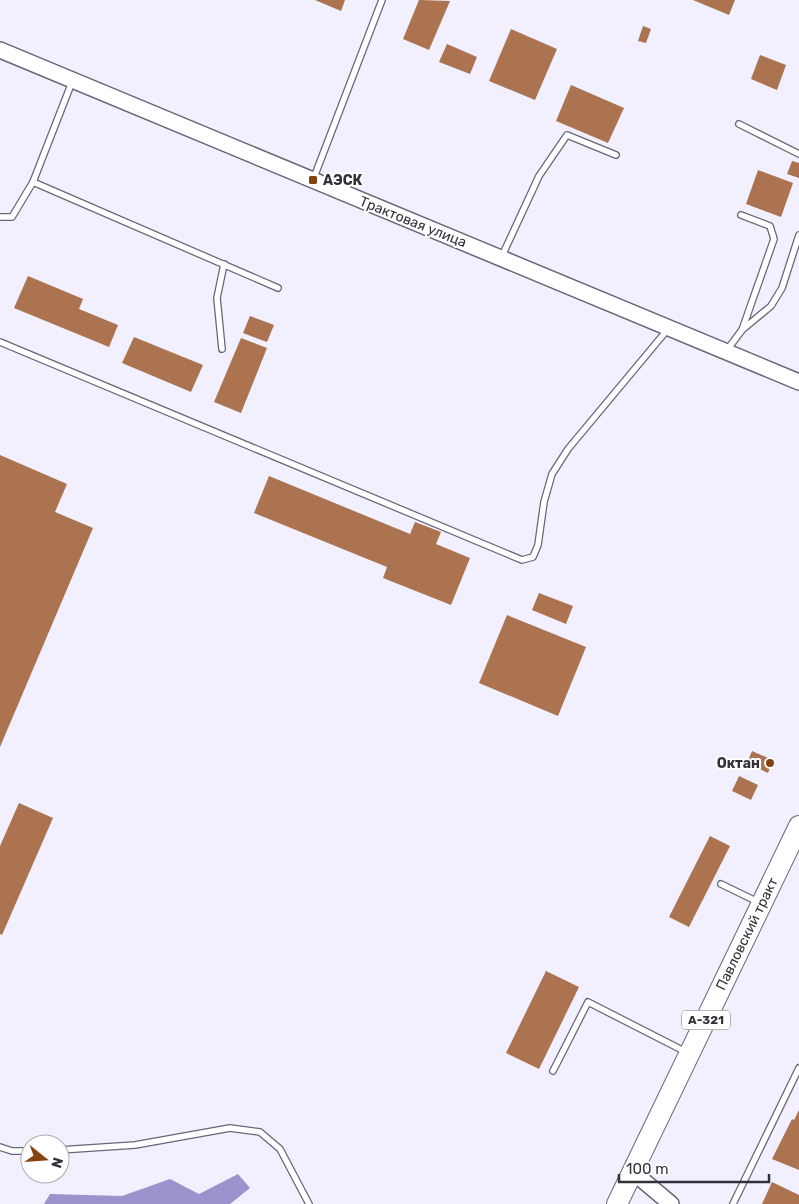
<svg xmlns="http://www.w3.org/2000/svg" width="799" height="1204" font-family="Rubik,sans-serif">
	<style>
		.water { fill: #9c93ce }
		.building { fill: #ab7350 }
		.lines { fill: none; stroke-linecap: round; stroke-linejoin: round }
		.lane-casing { stroke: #686579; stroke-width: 8 }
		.secondary-casing { stroke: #686579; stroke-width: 18 }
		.highway-casing { stroke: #686579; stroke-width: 22 }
		.lane { stroke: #fff; stroke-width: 5.5 }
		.secondary { stroke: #fff; stroke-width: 15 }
		.highway { stroke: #fff; stroke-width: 20 }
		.poi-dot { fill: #854310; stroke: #fff; stroke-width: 2 }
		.labels { text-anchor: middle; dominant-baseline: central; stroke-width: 4; stroke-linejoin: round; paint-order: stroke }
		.shield { fill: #fff; stroke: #706f75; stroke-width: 1 }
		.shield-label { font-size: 12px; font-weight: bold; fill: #32313a }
		.poi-label { font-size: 14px; font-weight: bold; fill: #32313a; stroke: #fff; text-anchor: start }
		.street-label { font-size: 14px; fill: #32313a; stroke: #fff }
	</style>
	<rect width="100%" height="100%" fill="#f2f0fe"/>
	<!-- water -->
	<polygon class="water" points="238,1174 250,1188 230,1204 44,1204 50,1194 122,1196 170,1179 199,1194"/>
	<!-- building -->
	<g class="building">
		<polygon points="315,0 345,0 341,11"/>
		<polygon points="419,0 450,1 429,50 403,39"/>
		<polygon points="693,0 735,0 729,15"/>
		<polygon points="643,26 651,29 646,43 638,41"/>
		<polygon points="511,29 557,49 535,100 489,81"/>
		<polygon points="447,44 477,57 470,74 439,62"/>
		<polygon points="760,55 786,65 777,90 751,79"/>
		<polygon points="571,85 624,108 608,143 556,121"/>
		<polygon points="792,161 799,163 799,178 787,174"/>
		<polygon points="758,170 793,183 781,217 746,204"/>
		<polygon points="28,276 83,299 79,309 118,325 109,347 14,308"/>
		<polygon points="250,316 274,325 267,342 243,333"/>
		<polygon points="134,337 203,365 191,392 122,363"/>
		<polygon points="241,338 267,348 241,413 214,402"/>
		<polygon points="0,455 67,484 55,512 93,528 0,747"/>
		<polygon points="269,476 410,534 415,522 441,532 436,544 470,558 451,605 383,578 387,567 254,513"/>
		<polygon points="539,593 573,606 566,624 532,610"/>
		<polygon points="507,615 586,647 558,716 479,683"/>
		<polygon points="752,751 773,760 768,773 747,763"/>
		<polygon points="739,776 758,785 751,800 732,791"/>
		<polygon points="19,803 53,818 2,935 0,934 0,846"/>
		<polygon points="710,836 730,846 689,927 669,917"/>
		<polygon points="546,971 579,987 539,1069 506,1053"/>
		<polygon points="799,1110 799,1170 772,1159 792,1119 794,1120"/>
		<polygon points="772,1182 799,1195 799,1204 762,1204"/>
	</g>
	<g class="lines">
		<defs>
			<g id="lane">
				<polyline points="739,124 799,154"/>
				<polyline points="313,180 382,0"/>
				<polyline points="33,182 278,288"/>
				<polyline points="741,215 770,226 774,239 742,330"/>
				<polyline points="0,217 12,217 33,182 72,82"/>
				<polyline points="502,256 539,176 567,135 616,155"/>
				<polyline points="0,342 522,560 533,557 538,545 544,502 552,474 568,449 668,329"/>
				<polyline points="222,349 217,298 224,264"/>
				<polyline points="727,350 742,330 771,306 782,288 799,235"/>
				<polyline points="721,884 758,902"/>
				<polyline points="553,1071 588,1002 686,1052"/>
				<polyline points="0,1147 12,1151 30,1151"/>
				<polyline points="60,1150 135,1145 230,1128 260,1132 280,1149 309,1204"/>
				<polyline points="733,1204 799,1068"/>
			</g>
			<g id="secondary">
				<polyline points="0,50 799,382"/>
				<polyline points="633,1172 671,1204"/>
			</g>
			<polyline id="highway" points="617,1204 799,826"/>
		</defs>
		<!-- lane casing -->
		<use href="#lane" class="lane-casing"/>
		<!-- secondary casing -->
		<use href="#secondary" class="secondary-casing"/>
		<!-- highway casing -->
		<use href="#highway" class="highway-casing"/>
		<!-- lane -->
		<use href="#lane" class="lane"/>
		<!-- secondary -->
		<use href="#secondary" class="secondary"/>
		<!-- highway -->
		<use href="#highway" class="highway"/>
	</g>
	<!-- markers -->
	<g class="poi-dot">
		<rect x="308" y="175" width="10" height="10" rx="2.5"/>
		<circle cx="770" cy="763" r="5"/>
	</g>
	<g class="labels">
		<!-- shield labels -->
		<rect class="shield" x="682" y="1010.5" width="48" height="19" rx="4"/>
		<g class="shield-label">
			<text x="706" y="1020">А-321</text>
		</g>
		<!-- poi labels -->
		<g class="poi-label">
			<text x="323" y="180">АЭСК</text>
			<text x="760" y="763" text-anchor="end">Октан</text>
		</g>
		<!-- street labels -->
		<g class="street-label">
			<text transform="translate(413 222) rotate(22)">Трактовая улица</text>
			<text transform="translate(747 934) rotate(-64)">Павловский тракт</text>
		</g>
	</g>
	<!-- north arrow -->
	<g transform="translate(45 1159) rotate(107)"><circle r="24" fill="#ffffff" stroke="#adadb0"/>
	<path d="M0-4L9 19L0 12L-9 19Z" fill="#854310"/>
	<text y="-8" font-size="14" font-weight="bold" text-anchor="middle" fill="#32313a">N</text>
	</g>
	<!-- scale -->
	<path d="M619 1174v8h150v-8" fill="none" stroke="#32313a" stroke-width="2.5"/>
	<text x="626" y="1174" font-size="15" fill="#32313a" stroke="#ffffff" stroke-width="4" paint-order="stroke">100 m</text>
</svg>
